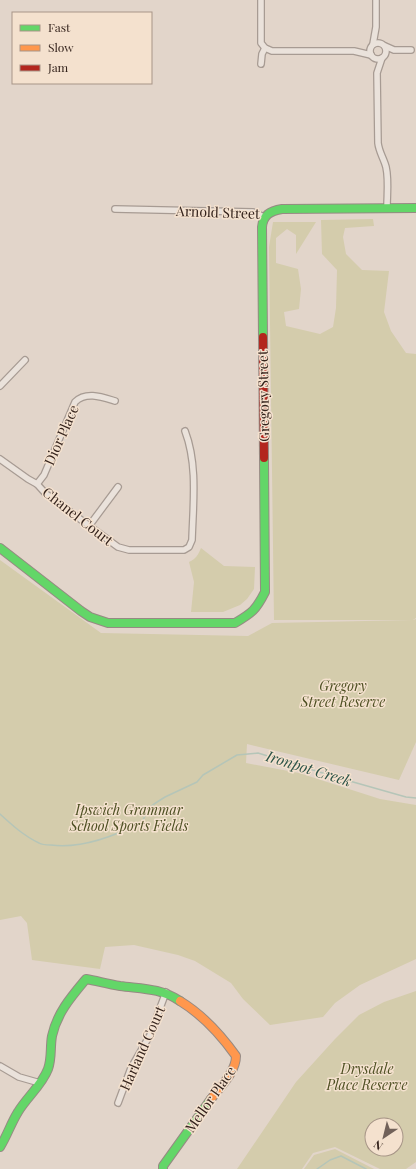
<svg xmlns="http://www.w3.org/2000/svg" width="416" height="1169" font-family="'Playfair Display',serif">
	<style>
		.green { fill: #d4ccac; fill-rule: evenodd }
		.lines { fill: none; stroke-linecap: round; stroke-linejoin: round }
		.stream { stroke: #b5c5b8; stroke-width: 1.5 }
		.street-casing { stroke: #a79b93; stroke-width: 8 }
		.fast-casing { stroke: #968a83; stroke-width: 10 }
		.slow-casing { stroke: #968a83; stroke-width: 10 }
		.jam-casing { stroke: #968a83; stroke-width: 10 }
		.street { stroke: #eae2db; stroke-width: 5.5 }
		.fast { stroke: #63d668; stroke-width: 8 }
		.slow { stroke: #ff974d; stroke-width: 8 }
		.jam { stroke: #b3261e; stroke-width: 8 }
		.labels { text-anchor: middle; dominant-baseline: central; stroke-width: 3; stroke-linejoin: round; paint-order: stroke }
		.street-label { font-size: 14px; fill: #34231c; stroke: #f4e1ce }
		.park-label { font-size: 14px; font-style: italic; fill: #4e5023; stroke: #f4e1ce }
		.water-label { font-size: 15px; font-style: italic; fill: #2c5348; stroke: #f4e1ce }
	</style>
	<rect width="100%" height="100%" fill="#e2d5ca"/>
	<!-- green -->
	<g class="green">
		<polygon points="373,219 374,226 345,228 343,237 346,254 362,270 389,271 384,312 391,331 406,353 416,354 416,618 413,620 416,619 416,742 399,780 247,744 246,763 299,773 380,799 416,805 416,959 360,985 335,1003 323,1017 270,1025 243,999 231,983 195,961 178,955 134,945 105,947 100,969 32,960 27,923 21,916 0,920 0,560 101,633 248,636 272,623 412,620 274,620 269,247 273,222 316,222 296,254 296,235 287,229 276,238 276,263 298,269 301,289 299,309 284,312 286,326 320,334 333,327 336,308 337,270 322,254 321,220"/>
		<path d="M201,548L224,566L255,567L254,589L247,599L240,605L223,612H191L194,582L189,562C196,559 198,555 201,548Z"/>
		<path d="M416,991V1162L406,1169H380L335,1147L313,1153L302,1169H237L296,1082L335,1039L359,1015L384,1002ZM372,1125H396V1149H372Z"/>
		<polygon points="335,1149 374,1169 304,1169 314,1155"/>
	</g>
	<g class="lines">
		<!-- stream -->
		<g class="stream">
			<path d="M0,814C12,825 24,836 39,843C42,845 47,845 51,845C82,849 115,836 142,822L149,808L154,804L165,797L197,782L203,775L237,755L258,753L339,778L406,797L416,798"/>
			<polyline points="317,1169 330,1160 341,1156 366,1169"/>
		</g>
		<defs>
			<g id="street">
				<polyline points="261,0 261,43 265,48 272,51 354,51 371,55"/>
				<circle cx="378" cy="51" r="8"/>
				<polyline points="373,44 376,27 376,0"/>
				<polyline points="385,46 394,50 411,50"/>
				<path d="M382,58L377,73L378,143C379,152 384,159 386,167C389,180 387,195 387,208"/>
				<polyline points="261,64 262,54 265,48"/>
				<polyline points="115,209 253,212 264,217"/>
				<polyline points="0,386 25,360"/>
				<path d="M0,459L28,479L37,484L46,494L118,547L129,550H184L189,547L192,540C193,505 198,465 185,431"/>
				<path d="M37,484L44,475L75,402C86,391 102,397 115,401"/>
				<polyline points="89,526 118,487"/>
				<polyline points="0,1066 19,1077 40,1083"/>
				<polyline points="118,1103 131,1068 150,1035 166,992"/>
			</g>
			<g id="fast">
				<path d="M263,337L262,227C263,215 270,211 282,209L416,208"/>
				<path d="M0,548L81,611L90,617L108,623H235C252,613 256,610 265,592L264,458"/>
				<path d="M0,1147C7,1136 11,1123 18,1112C27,1097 42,1085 48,1069C52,1058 50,1047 52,1036C57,1013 71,997 86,979C97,981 108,984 120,986C143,989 160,988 180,1001"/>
				<polyline points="163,1169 163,1166 211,1099"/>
			</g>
			<path id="slow" d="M180,1001C203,1015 221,1035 236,1056C236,1072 220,1087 211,1099"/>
			<polyline id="jam" points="263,337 264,458"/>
		</defs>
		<!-- street casing -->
		<use href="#street" class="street-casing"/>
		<!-- fast casing -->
		<use href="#fast" class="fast-casing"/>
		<!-- slow casing -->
		<use href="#slow" class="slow-casing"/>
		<!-- jam casing -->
		<use href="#jam" class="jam-casing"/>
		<!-- street -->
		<use href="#street" class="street"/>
		<!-- fast -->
		<use href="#fast" class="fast"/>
		<!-- slow -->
		<use href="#slow" class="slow"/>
		<!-- jam -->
		<use href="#jam" class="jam"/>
	</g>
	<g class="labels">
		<!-- street labels -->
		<g class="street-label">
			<text transform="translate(218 212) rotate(2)">Arnold Street</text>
			<text transform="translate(263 396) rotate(-91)">Gregory Street</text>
			<text transform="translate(61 435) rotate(-66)">Dior Place</text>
			<text transform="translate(78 516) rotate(38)">Chanel Court</text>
			<text transform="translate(142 1048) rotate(-66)">Harland Court</text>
			<text transform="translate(210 1099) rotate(-55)">Mellor Place</text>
		</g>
		<!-- park labels -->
		<g class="park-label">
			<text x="343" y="685">Gregory<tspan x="343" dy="16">Street Reserve</tspan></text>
			<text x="129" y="809">Ipswich Grammar<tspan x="129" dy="16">School Sports Fields</tspan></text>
			<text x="367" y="1068">Drysdale<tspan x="367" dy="16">Place Reserve</tspan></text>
		</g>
		<!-- water labels -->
		<g class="water-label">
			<text transform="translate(309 768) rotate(17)">Ironpot Creek</text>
		</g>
	</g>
	<!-- legend -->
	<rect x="12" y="12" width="140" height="72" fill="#f4e1ce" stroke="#a79587"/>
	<rect x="20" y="25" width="20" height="6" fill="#63d668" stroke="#a79587"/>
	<text x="48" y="32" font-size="12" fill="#34231c">Fast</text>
	<rect x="20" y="45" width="20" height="6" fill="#ff974d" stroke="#a79587"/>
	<text x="48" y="52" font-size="12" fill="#34231c">Slow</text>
	<rect x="20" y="65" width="20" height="6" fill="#b3261e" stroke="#a79587"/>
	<text x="48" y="72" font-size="12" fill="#34231c">Jam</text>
	<!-- north arrow -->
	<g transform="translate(384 1137) rotate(215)"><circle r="19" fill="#f4e1ce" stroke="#a79587"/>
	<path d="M0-3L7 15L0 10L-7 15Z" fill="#716159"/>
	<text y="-6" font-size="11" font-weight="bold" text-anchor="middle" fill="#34231c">N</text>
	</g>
</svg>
